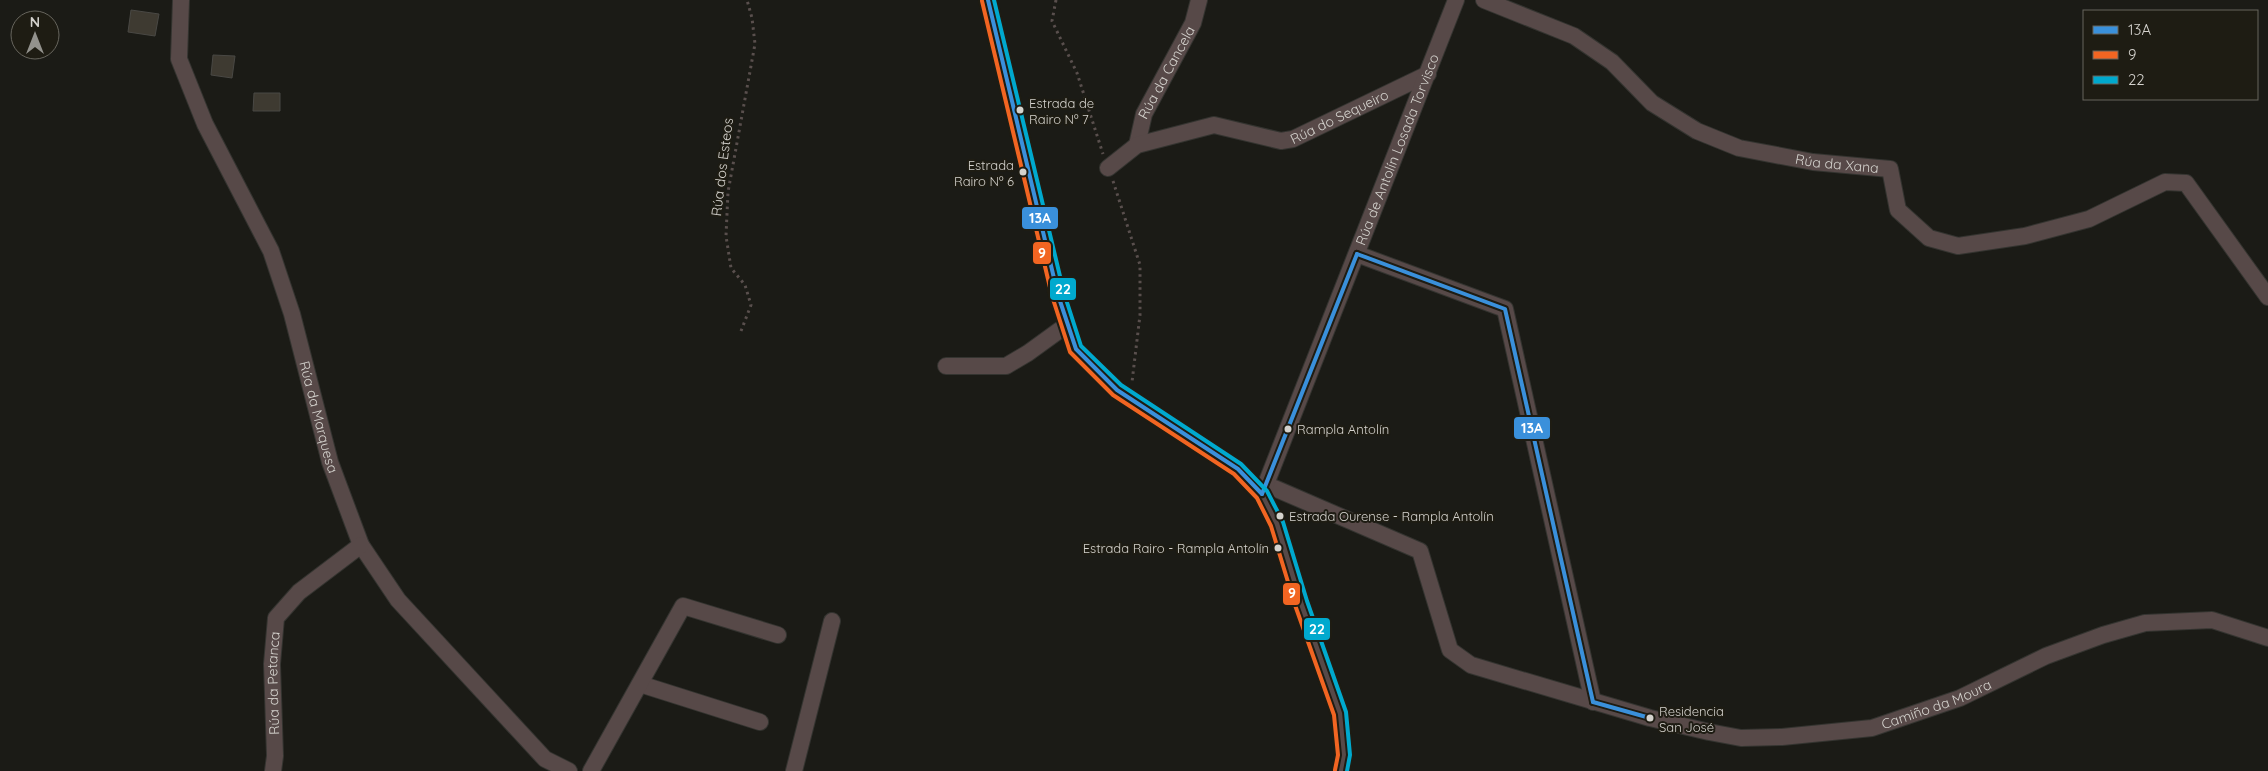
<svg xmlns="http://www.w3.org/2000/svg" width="2268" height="771" font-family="Quicksand,sans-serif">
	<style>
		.building { fill: #3e3a31; stroke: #494844 }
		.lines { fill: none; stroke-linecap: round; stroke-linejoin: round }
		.minor-casing { stroke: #343430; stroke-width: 18 }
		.path { stroke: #594f4d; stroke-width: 3; stroke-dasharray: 2.5 4; stroke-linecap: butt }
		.minor { stroke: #574948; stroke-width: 16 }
		.bus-1-casing { stroke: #1e1c13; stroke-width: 8 }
		.bus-2-casing { stroke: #1e1c13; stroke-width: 8 }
		.bus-3-casing { stroke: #1e1c13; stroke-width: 8 }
		.bus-1 { stroke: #3a90db; stroke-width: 4 }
		.bus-2 { stroke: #f26522; stroke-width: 4 }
		.bus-3 { stroke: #00a9ce; stroke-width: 4 }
		.bus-dot { fill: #d4d2cd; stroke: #1e1c13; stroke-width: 2 }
		.labels { text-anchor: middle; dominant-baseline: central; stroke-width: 4; stroke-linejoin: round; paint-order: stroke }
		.bus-label { font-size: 13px; fill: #d4d2cd; stroke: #1e1c13; text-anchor: start }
		.street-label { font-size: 14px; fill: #d4d2cd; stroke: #1e1c13 }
		.line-badge { stroke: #1e1c13; stroke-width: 2 }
		.badge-label { font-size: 14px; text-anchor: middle; font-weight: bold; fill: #fff }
	</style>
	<rect width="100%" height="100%" fill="#1b1b16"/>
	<!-- building -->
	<g class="building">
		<polygon points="131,10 159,14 155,36 128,32"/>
		<polygon points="213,55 235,56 232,78 211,75"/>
		<polygon points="254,93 280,93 280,111 253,111"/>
	</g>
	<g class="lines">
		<defs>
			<g id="minor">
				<path id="s1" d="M181,0L179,59L205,124L271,251L292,314L330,462L361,545L398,600L545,759L569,771"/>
				<polyline points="988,0 1058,295 1076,349 1117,390 1238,469 1262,494 1277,524 1301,603 1340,714 1344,755 1341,771"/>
				<path id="s2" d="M1484,0L1574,36L1612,62L1652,103L1697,131L1739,148L1813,162L1890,169L1898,210L1929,238L1958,246L2025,236L2089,219L2165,182L2186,183L2268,297"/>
				<path id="s3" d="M1137,145L1144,114L1193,23L1199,0"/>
				<path id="s4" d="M1108,168L1137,145L1214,125L1281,141L1293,139L1428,74"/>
				<polyline points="1357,254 1505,309 1593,702"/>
				<polyline points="946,366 1006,366 1028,353 1068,324"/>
				<path id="s5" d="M1265,484L1420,551L1450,650L1471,665L1650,718L1709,732L1741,738L1782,737L1872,728L1960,698L2046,656L2103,635L2145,623L2212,620L2268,638"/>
				<path id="s6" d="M1262,494L1456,0"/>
				<polyline points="640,684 760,722"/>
				<path id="s7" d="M273,771L275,756L272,664L276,618L299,592L361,545"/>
				<polyline points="591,771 683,606 778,635"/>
				<polyline points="794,771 832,621"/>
			</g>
		</defs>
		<!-- minor casing -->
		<use href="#minor" class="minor-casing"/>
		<!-- path -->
		<g class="path">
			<polyline points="1056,0 1052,21 1077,73 1103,154"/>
			<polyline points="1113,181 1140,265 1140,315 1132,382"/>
			<polyline points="741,331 751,305 745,285 731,268 726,236 728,192 755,44 752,18 747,0"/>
		</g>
		<!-- minor -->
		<use href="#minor" class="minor"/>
		<defs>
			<g id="bus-1">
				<polyline points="988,0 1058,295 1076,349 1117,390 1238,469 1262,494"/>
				<polyline points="1357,254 1505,309 1593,702"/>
				<polyline points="1262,494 1357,254"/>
				<polyline points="1593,702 1650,718"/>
			</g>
			<polyline id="bus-2" points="982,1 1052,296 1070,352 1113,395 1234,474 1257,498 1271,526 1295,605 1334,715 1338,755 1335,770"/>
			<polyline id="bus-3" points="994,0 1064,293 1081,346 1121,385 1241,464 1267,491 1283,522 1307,601 1346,712 1350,755 1347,771"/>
		</defs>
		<!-- bus-1 casing -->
		<use href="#bus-1" class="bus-1-casing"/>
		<!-- bus-2 casing -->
		<use href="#bus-2" class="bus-2-casing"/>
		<!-- bus-3 casing -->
		<use href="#bus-3" class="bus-3-casing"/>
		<!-- bus-1 -->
		<use href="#bus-1" class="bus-1"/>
		<!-- bus-2 -->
		<use href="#bus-2" class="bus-2"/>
		<!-- bus-3 -->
		<use href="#bus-3" class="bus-3"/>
	</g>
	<!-- markers -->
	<g class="bus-dot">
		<circle cx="1020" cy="110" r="4.5"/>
		<circle cx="1023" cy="172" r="4.5"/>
		<circle cx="1288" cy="429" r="4.5"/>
		<circle cx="1280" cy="516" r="4.5"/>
		<circle cx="1278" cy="548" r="4.5"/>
		<circle cx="1650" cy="718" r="4.5"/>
	</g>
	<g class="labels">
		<!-- bus labels -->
		<g class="bus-label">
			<text x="1029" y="103">Estrada de<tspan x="1029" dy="16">Rairo Nº 7</tspan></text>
			<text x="1014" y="165" text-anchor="end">Estrada<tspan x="1014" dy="16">Rairo Nº 6</tspan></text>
			<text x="1297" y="429">Rampla Antolín</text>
			<text x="1289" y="516">Estrada Ourense - Rampla Antolín</text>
			<text x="1269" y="548" text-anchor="end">Estrada Rairo - Rampla Antolín</text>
			<text x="1659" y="711">Residencia<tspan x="1659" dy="16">San José</tspan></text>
		</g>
		<!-- street labels -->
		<g class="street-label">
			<text stroke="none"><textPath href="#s3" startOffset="79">Rúa da Cancela</textPath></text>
			<text stroke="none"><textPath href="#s4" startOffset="249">Rúa do Sequeiro</textPath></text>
			<text stroke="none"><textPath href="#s6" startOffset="370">Rúa de Antolín Losada Torvisco</textPath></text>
			<text stroke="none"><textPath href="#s2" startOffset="398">Rúa da Xana</textPath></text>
			<text transform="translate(722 167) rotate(-83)">Rúa dos Esteos</text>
			<text stroke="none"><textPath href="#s1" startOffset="445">Rúa da Marquesa</textPath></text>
			<text stroke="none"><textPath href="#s7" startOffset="88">Rúa da Petanca</textPath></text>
			<text stroke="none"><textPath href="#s5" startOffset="778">Camiño da Moura</textPath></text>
		</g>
	</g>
	<g class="line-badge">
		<rect x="1021" y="206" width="38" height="24" rx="5" fill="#3a90db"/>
		<rect x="1032" y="241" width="20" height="24" rx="5" fill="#f26522"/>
		<rect x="1049" y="277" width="28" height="24" rx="5" fill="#00a9ce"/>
		<rect x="1513" y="416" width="38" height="24" rx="5" fill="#3a90db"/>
		<rect x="1282" y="582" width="19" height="24" rx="5" fill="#f26522"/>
		<rect x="1303" y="617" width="28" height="24" rx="5" fill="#00a9ce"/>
	</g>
	<g class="badge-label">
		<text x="1040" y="223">13A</text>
		<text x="1042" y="258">9</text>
		<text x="1063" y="294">22</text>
		<text x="1532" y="433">13A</text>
		<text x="1292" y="598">9</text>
		<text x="1317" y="634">22</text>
	</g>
	<!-- legend -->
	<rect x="2083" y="10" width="175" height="90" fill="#1e1c13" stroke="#67655d"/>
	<rect x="2093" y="26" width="25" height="8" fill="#3a90db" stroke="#67655d"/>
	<text x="2128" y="35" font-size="15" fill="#d4d2cd">13A</text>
	<rect x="2093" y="51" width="25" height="8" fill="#f26522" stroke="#67655d"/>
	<text x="2128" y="60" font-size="15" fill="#d4d2cd">9</text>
	<rect x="2093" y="76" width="25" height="8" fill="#00a9ce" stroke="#67655d"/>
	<text x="2128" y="85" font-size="15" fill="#d4d2cd">22</text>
	<!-- north arrow -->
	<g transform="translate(35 35)"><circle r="24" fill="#1e1c13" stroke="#67655d"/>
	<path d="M0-4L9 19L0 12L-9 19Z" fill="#93928d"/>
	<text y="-8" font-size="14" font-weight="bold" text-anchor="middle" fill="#d4d2cd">N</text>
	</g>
</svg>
